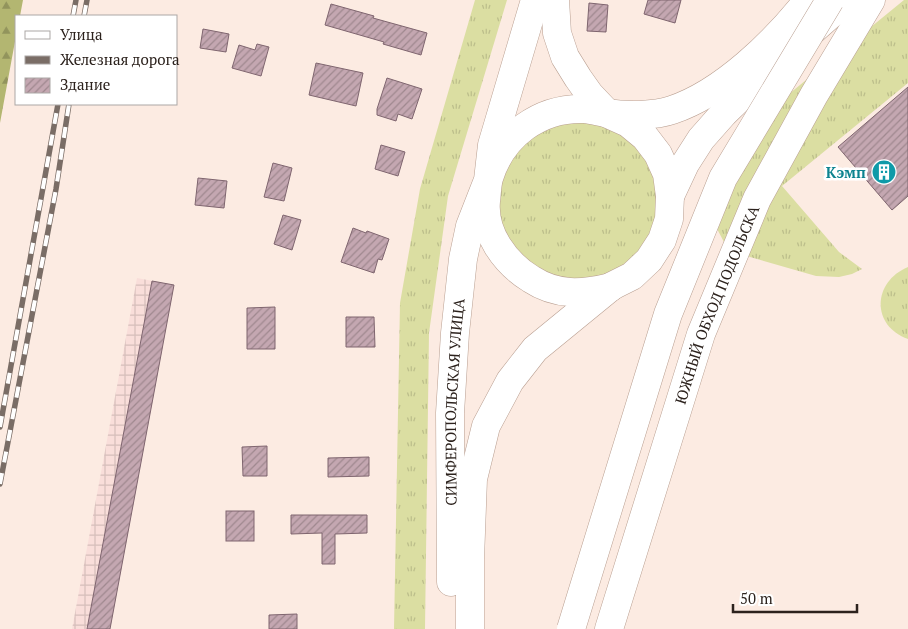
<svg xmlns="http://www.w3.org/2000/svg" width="908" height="629" font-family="'PT Serif',serif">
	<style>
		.industrial { fill: url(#industrial-grid) }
		.grass { fill: url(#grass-tufts) }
		.forest { fill: url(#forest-firs) }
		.building { fill: url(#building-hatch); stroke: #7f656f }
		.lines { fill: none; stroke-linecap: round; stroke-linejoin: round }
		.primary-casing { stroke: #b99f91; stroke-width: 29 }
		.primary { stroke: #fff; stroke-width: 28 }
		.rail-casing { stroke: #7a6d66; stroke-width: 5.5 }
		.rail { stroke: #fff; stroke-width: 4; stroke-dasharray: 11; stroke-linecap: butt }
		.primary-bridge-casing { stroke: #b99f91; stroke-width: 29; stroke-linecap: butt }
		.primary-bridge { stroke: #fff; stroke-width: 28 }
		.labels { text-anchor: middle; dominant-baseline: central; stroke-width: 5; stroke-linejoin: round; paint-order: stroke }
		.culture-label { font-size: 15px; font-weight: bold; fill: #0d838f; stroke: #fff; text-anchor: end }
		.street-label { font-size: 15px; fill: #2c221d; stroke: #fff }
	</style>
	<defs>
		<pattern id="industrial-grid" width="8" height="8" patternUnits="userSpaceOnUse" patternTransform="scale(1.25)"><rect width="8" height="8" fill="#f9deda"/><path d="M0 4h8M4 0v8" fill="none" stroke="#d6bebb"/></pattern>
		<pattern id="grass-tufts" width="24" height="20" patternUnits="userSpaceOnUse" patternTransform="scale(1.25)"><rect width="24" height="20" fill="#dbdea2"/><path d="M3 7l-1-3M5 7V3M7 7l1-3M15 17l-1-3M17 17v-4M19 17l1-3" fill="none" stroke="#bcbe8b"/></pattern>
		<pattern id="forest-firs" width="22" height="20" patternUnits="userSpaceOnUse" patternTransform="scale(1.25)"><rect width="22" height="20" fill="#b3b671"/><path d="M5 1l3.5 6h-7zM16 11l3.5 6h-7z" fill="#92945c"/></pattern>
		<pattern id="building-hatch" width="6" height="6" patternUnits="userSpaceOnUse" patternTransform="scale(1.25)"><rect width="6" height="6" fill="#c4a7b1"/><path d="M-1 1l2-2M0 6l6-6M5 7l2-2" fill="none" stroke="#9f888f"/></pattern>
	</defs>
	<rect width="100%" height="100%" fill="#fcebe2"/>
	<!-- industrial -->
	<polygon class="industrial" points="137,278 174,285 110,629 72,629"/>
	<!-- grass -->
	<g class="grass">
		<polygon points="475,0 507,0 448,196 429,333 425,629 394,629 400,303 420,189"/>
		<polygon points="904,0 908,0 908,83 782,186 839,252 862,269 852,274 839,277 816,276 743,255 725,244 715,225 729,143"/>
		<circle cx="578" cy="201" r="80"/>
		<path d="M908,267V339C871,326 872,282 908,267Z"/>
	</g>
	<!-- forest -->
	<polygon class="forest" points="0,0 23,0 20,16 16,16 16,36 0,123"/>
	<!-- building -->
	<g class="building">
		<polygon points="648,0 681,0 675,23 644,14"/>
		<polygon points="589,3 608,5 606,32 587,31"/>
		<polygon points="331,4 374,16 373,18 427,33 421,55 383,44 384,42 325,25"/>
		<polygon points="203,29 229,34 226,52 200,48"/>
		<polygon points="257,44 269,47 261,76 232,68 239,45 255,50"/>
		<polygon points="316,63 363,73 356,106 309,95"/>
		<polygon points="387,78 422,89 412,119 398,114 396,121 377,115 377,109"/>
		<polygon points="908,87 908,196 892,210 838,147"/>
		<polygon points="381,145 405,152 398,176 375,169"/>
		<polygon points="273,163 292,168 284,201 264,197"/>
		<polygon points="198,178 227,181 224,208 195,205"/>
		<polygon points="283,215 301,220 292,250 274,244"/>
		<polygon points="353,228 366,233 367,231 389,239 382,260 378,259 374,273 341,262"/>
		<polygon points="152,281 174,285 110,629 87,629"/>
		<polygon points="275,307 275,349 247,349 247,308"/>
		<polygon points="346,317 374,317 375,347 346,347"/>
		<polygon points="267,446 267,476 243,476 242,447"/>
		<polygon points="369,457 369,476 328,477 328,458"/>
		<rect x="226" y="511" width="28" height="30"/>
		<polygon points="291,515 367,515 367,533 335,534 335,564 322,564 322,533 291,534"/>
		<polygon points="297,614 297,629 269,629 269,615"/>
	</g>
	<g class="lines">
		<defs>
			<g id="primary">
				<polyline points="670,196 685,164 701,139 724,113 781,58 847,0"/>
				<path d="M611,287C582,294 557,296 531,279C505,263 483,233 486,201C487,193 487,185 489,178C502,135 540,107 585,109C593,110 600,112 607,113C625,116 655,116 672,110C723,93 775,42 808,0"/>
				<path id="s1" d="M451,582L450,413L455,333L463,259L470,226L488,180L492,145L535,0"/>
				<polyline points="470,629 470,559 473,479 486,426 510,381 535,349 612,286 632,276 649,260 662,240 669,219 670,196 667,174 658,154 645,137 628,123 608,114 590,95 578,78 565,57 557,33 555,0"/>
				<path id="s2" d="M609,629L701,334L757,199L814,95L871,0"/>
			</g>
		</defs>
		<!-- primary casing -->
		<use href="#primary" class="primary-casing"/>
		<!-- primary -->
		<use href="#primary" class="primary"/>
		<defs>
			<g id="rail">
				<polyline points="73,16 76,0"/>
				<polyline points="84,16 87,0"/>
				<polyline points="0,427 58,104"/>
				<polyline points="0,484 56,189 69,104"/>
			</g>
		</defs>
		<!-- rail casing -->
		<use href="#rail" class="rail-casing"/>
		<!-- rail -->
		<use href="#rail" class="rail"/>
		<defs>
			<polyline id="primary-bridge" points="571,629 668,314 723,178 830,0"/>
		</defs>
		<!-- primary-bridge casing -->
		<use href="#primary-bridge" class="primary-bridge-casing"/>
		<!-- primary-bridge -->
		<use href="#primary-bridge" class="primary-bridge"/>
	</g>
	<!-- icons -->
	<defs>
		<symbol id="building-disc" viewBox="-11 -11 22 22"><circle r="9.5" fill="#0f9aa8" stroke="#fff"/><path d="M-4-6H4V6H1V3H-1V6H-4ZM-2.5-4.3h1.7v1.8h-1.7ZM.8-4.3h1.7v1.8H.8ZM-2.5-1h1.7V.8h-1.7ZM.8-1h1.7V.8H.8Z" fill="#fff"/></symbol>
	</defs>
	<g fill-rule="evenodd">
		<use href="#building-disc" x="870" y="158" width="28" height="28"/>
	</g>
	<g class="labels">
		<!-- culture labels -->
		<g class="culture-label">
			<text x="866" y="172">Кэмп</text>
		</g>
		<!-- street labels -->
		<g class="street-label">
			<text stroke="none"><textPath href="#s2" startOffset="342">ЮЖНЫЙ ОБХОД ПОДОЛЬСКА</textPath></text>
			<text stroke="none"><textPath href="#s1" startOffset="180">СИМФЕРОПОЛЬСКАЯ УЛИЦА</textPath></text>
		</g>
	</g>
	<!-- legend -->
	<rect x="15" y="15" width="162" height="90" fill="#ffffff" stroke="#aba7a5"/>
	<rect x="25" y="31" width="25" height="8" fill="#ffffff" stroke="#aba7a5"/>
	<text x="60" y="40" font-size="15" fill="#2c221d">Улица</text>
	<rect x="25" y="56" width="25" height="8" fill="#7a6d66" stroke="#aba7a5"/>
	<text x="60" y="65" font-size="15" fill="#2c221d">Железная дорога</text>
	<rect x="25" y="78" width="25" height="15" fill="url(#building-hatch)" stroke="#aba7a5"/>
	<text x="60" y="90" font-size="15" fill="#2c221d">Здание</text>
	<!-- scale -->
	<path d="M733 604v8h124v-8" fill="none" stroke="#2c221d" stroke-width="2.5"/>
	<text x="740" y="604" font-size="15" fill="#2c221d" stroke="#ffffff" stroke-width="4" paint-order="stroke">50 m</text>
</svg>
